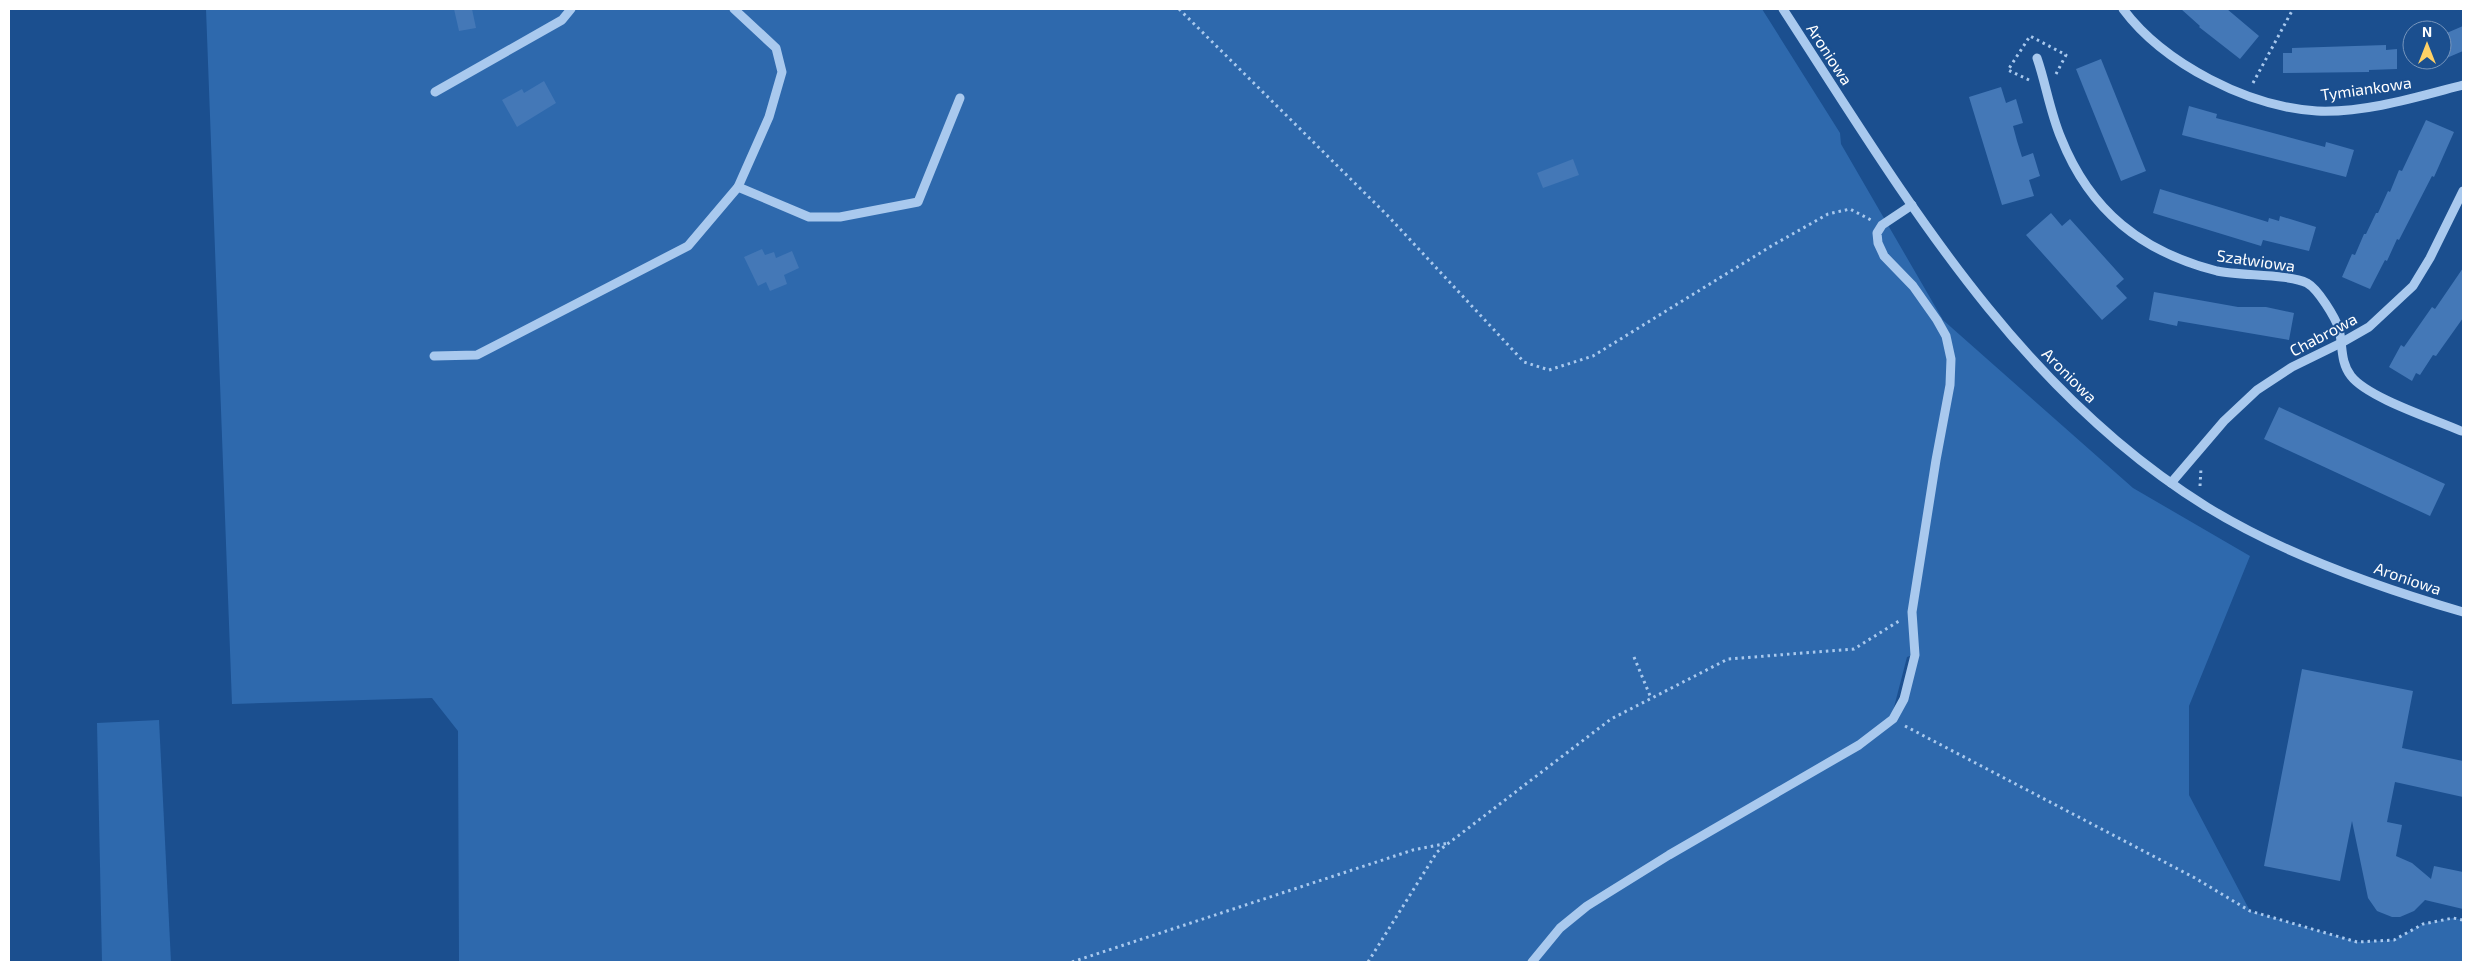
<svg xmlns="http://www.w3.org/2000/svg" width="2472" height="971" font-family="'Exo 2',sans-serif">
	<style>
		.green { fill: #2e69ad; fill-rule: evenodd }
		.building { fill: #4478b7 }
		.lines { fill: none; stroke-linecap: round; stroke-linejoin: round }
		.path { stroke: #a9c9ee; stroke-width: 3; stroke-dasharray: 2.5 4; stroke-linecap: butt }
		.minor { stroke: #a9c9ee; stroke-width: 9 }
		.labels { text-anchor: middle; dominant-baseline: central; stroke-width: 4; stroke-linejoin: round; paint-order: stroke }
		.street-label { font-size: 16px; fill: #fff; stroke: #1b4f8f }
	</style>
	<rect width="100%" height="100%" fill="#1b4f8f"/>
	<!-- green -->
	<g class="green">
		<path d="M206,9H1762L1840,133L1841,144L1943,320L2133,488L2250,556L2189,706V795L2250,911L2357,942L2394,940L2423,924L2453,918L2463,920V962H459L458,731L432,698L232,704ZM1919,653L1894,711H1893L1907,657Z"/>
		<polygon points="159,720 171,962 102,962 97,723"/>
	</g>
	<!-- building -->
	<g class="building">
		<polygon points="454,9 472,9 476,28 459,31"/>
		<polygon points="2181,9 2227,9 2259,36 2240,59 2199,27 2200,26"/>
		<polygon points="2463,26 2463,51 2442,60 2442,35"/>
		<polygon points="2386,45 2386,50 2397,49 2397,69 2369,70 2369,72 2283,73 2283,53 2292,53 2292,48"/>
		<polygon points="2101,59 2146,171 2121,181 2076,69"/>
		<polygon points="544,81 556,103 517,127 502,100 522,89 524,93"/>
		<polygon points="2001,87 2006,103 2016,99 2023,123 2013,126 2017,141 2022,157 2033,153 2040,176 2029,180 2034,196 2002,205 1969,97"/>
		<polygon points="2189,106 2217,114 2216,118 2243,125 2325,147 2326,142 2354,150 2346,177 2182,135"/>
		<polygon points="2426,120 2454,132 2434,177 2432,176 2399,240 2397,239 2387,261 2385,260 2370,289 2342,277 2352,254 2355,255 2364,234 2366,234 2376,213 2378,213 2388,191 2390,192 2399,170 2402,171"/>
		<polygon points="1573,159 1579,175 1543,188 1537,173"/>
		<polygon points="2160,189 2268,222 2269,218 2279,221 2280,216 2316,227 2309,251 2263,240 2261,246 2153,213"/>
		<polygon points="2051,213 2062,226 2070,219 2124,279 2116,286 2127,298 2102,320 2026,235"/>
		<polygon points="762,249 765,255 774,252 776,258 792,251 799,268 784,275 787,284 770,291 766,282 758,286 744,257"/>
		<polygon points="2463,268 2463,318 2436,356 2433,355 2420,375 2416,373 2412,381 2389,367 2401,345 2404,347 2432,307 2435,309"/>
		<polygon points="2154,292 2238,307 2266,307 2294,313 2289,340 2178,321 2177,326 2149,320"/>
		<polygon points="2279,407 2445,484 2430,516 2264,439"/>
		<polygon points="2302,669 2413,691 2402,748 2463,761 2463,797 2395,782 2387,822 2402,825 2396,856 2412,863 2431,879 2434,866 2463,872 2463,909 2425,900 2414,911 2400,917 2392,917 2377,911 2368,898 2352,821 2340,881 2264,866"/>
	</g>
	<g class="lines">
		<!-- path -->
		<g class="path">
			<polyline points="1179,9 1388,216 1524,362 1549,370 1593,356 1773,245 1828,214 1850,209 1871,220"/>
			<polyline points="2029,80 2008,70 2030,36 2066,55 2056,74"/>
			<polyline points="2253,83 2293,9"/>
			<polyline points="2200,486 2201,468"/>
			<polyline points="1634,657 1651,698"/>
			<polyline points="1905,726 2195,878 2250,911 2357,942 2394,940 2423,924 2453,918 2463,920"/>
			<polyline points="1072,962 1413,850 1449,843"/>
			<polyline points="1368,962 1437,852 1611,719 1728,659 1854,649 1899,621"/>
		</g>
		<!-- minor -->
		<g class="minor">
			<path d="M1783,9C1902,192 2016,389 2207,507C2283,554 2377,587 2463,612"/>
			<path d="M2123,9C2164,64 2249,107 2317,111C2366,113 2417,97 2463,85"/>
			<path d="M2037,58C2046,84 2050,112 2061,138C2090,211 2142,252 2217,271C2241,276 2289,274 2307,283C2318,289 2335,317 2339,329C2343,345 2340,362 2351,376C2368,398 2434,419 2461,431"/>
			<polyline points="435,92 562,20 571,9"/>
			<polyline points="738,187 809,217 840,217 918,202 960,98"/>
			<polyline points="434,356 477,355 688,246 738,187 769,117 782,72 776,48 734,9"/>
			<polyline points="2171,483 2224,421 2257,390 2292,367 2341,343 2369,327 2413,286 2430,258 2463,191"/>
			<polyline points="1532,962 1560,928 1587,906 1669,855 1859,745 1893,719 1904,699 1915,655 1912,612 1936,460 1950,385 1951,359 1946,336 1937,320 1913,286 1884,256 1878,243 1877,233 1882,225 1912,205"/>
		</g>
	</g>
	<g class="labels">
		<!-- street labels -->
		<g class="street-label">
			<text transform="translate(1830 54) rotate(57)">Aroniowa</text>
			<text transform="translate(2366 88) rotate(-8)">Tymiankowa</text>
			<text transform="translate(2256 260) rotate(8)">Szałwiowa</text>
			<text transform="translate(2323 334) rotate(-28)">Chabrowa</text>
			<text transform="translate(2070 375) rotate(45)">Aroniowa</text>
			<text transform="translate(2408 578) rotate(19)">Aroniowa</text>
		</g>
	</g>
	<!-- border -->
	<rect width="2472" height="971" fill="none" stroke="#ffffff" stroke-width="20"/>
	<!-- north arrow -->
	<g transform="translate(2427 45)"><circle r="24" fill="#1b4f8f" stroke="#7695bc"/>
	<path d="M0-4L9 19L0 12L-9 19Z" fill="#ffd166"/>
	<text y="-8" font-size="14" font-weight="bold" text-anchor="middle" fill="#ffffff">N</text>
	</g>
</svg>
